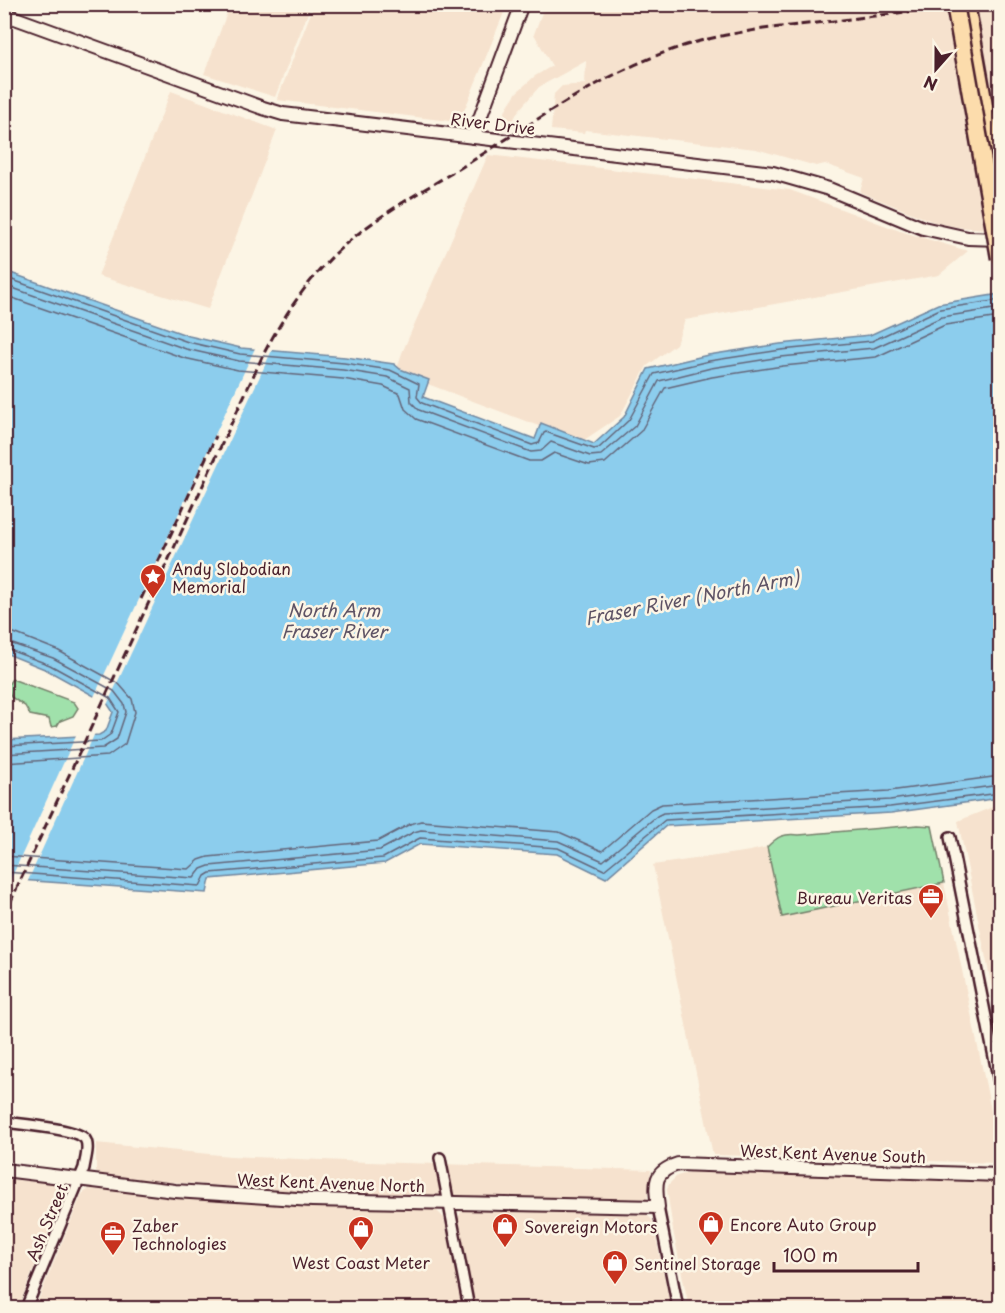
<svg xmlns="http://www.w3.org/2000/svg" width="1005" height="1313" font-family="'Playpen Sans',sans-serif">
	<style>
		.built { fill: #f6e2ce }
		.green { fill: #a0e1ab; stroke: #75806b; stroke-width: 1.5 }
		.water { fill: #8ccded; stroke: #72879f; stroke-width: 1.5 }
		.pier { fill: #fcf5e5 }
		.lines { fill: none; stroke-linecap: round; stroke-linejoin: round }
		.shore { stroke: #646579; stroke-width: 1.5 }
		.street-casing { stroke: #4a1f2b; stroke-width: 14 }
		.secondary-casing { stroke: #4a1f2b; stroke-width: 16 }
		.highway-casing { stroke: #4a1f2b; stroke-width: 21 }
		.street { stroke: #fcf5e5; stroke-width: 9 }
		.secondary { stroke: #fcf5e5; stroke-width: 12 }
		.highway { stroke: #fcdcac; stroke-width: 16 }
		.rail { stroke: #4a1f2b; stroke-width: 3; stroke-dasharray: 9 4.5; stroke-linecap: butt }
		.highway-bridge-casing { stroke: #4a1f2b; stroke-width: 21; stroke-linecap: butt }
		.highway-bridge { stroke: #fcdcac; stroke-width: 16 }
		.labels { text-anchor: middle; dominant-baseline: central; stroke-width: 5; stroke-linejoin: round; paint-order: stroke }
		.street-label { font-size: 16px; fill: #4a1f2b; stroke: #fcf5e5 }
		.poi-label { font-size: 16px; fill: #4a1f2b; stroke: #fcf5e5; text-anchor: start }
		.water-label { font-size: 18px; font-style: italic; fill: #5e5365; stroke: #fcf5e5 }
	</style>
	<rect width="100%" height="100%" fill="#fcf5e5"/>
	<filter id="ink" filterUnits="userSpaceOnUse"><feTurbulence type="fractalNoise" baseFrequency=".0167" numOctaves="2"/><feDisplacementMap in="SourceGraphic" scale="12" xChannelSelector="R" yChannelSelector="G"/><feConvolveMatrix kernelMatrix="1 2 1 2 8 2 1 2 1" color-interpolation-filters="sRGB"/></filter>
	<g filter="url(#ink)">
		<!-- built -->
		<g class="built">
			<polygon points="230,5 311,5 275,97 204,74"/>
			<polygon points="314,5 314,4 507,5 464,111 449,121 277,100"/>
			<polygon points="545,5 1000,5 1000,168 980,170 986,229 956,227 934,222 860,192 864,178 825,164 816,166 756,149 585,130 584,133 551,130 554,94 562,86 585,84 586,61 539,87 519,110 511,124 508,126 503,125 502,120 507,107 517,92 535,76 552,66 534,34"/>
			<polygon points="171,91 277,130 208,309 98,276"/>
			<polygon points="488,155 790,190 900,231 968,251 939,275 685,320 676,344 647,366 620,416 581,442 396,372 402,353"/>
			<polygon points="1000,804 1000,1027 958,821"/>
			<polygon points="767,847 782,917 944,883 1000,1154 1000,1163 713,1155 653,865 750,851"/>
			<polygon points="96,1143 230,1156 368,1162 651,1170 647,1199 645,1202 349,1195 103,1177 96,1172"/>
			<polygon points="697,1170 1000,1179 1000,1308 689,1308 673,1230 667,1190 669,1184 677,1176"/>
			<polygon points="5,1179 52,1183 59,1186 62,1192 62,1198 18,1308 5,1308"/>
			<polygon points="89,1189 436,1210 444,1218 463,1308 35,1308 82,1194"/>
			<polygon points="465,1209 647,1215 652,1220 671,1308 475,1308 457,1220 461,1212"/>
		</g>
		<!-- green -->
		<g class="green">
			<polygon points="12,679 74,702 78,708 73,716 60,721 57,726 51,727 49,719 30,715 25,706 11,697 7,686"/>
			<path d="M918,825L932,826L944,883L782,917L767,847C778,836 784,833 799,835Z"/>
		</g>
		<!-- water -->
		<polygon class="water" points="5,271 189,336 241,348 345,357 394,364 400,369 429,380 423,397 535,439 541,423 594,444 624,417 648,369 708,355 780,344 870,335 938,304 1000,294 1000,798 891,813 666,826 606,878 557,854 420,844 385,863 210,879 207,893 5,879 5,740 99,735 106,731 113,712 107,703 47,670 5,653"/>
		<!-- pier -->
		<g class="pier">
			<polygon points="256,346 273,348 106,707 93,699"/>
			<polygon points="77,733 95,733 27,883 10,881"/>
		</g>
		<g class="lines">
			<!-- shore -->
			<g class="shore">
				<polyline points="4,277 188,342 240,354 344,363 390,370 419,384 417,397 422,403 532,445 539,443 544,433 546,432 594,449 599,448 629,420 654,374 709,361 781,350 872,341 940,309 1000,300"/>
				<polyline points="4,285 186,349 239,361 343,370 387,377 410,388 411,402 419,410 531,452 541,451 551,442 590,456 601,455 635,426 659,381 711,368 781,357 874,348 942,317 1000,308"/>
				<polyline points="4,295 184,358 238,370 343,379 383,386 400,394 405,409 416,419 529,461 541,461 554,453 589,465 605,463 641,431 665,388 712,377 783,366 876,357 945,325 1000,317"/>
				<polyline points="4,632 14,633 57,650 119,684 132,699 135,712 125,744 108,756 4,763"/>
				<polyline points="4,641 53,658 114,691 124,704 126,712 117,739 103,748 4,754"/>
				<polyline points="4,648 50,665 110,698 119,712 111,734 101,741 4,746"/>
				<polyline points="4,856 189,869 199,860 208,857 378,841 410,824 421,821 559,832 602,851 651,809 662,804 889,791 1000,776"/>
				<polyline points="4,865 194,878 201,869 209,866 380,850 414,832 421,830 558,841 603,861 657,816 663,813 890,800 1000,785"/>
				<polyline points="4,872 200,886 205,876 210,873 383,858 420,838 558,848 604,870 665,820 890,807 1000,793"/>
			</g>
			<defs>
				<g id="street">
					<polyline points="950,837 1000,1087"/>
					<path d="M4,1122C18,1124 78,1129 85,1139C90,1146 85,1160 84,1168L26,1308"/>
					<polyline points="440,1158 469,1308"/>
					<polyline points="658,1207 678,1308"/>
				</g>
				<g id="secondary">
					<polyline points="4,14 263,108 283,114 773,173 829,189 923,228 968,238 1000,239"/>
					<polyline points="473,137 522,4"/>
					<path d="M4,1170L175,1191L312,1200L658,1207C655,1183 653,1172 678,1164L1000,1175"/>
				</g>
				<polyline id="highway" points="966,4 1000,196"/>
			</defs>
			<!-- street casing -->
			<use href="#street" class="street-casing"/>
			<!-- secondary casing -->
			<use href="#secondary" class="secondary-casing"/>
			<!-- highway casing -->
			<use href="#highway" class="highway-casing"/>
			<!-- street -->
			<use href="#street" class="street"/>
			<!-- secondary -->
			<use href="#secondary" class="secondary"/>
			<!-- highway -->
			<use href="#highway" class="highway"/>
			<!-- rail -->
			<g class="rail">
				<polyline points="141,599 216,436"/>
				<path d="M4,916L263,355C283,317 306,282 337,252C376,215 426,189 472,161C545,115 616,64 700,41C738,31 778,27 817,23C868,17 919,10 970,4"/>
			</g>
			<defs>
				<polyline id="highway-bridge" points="955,4 1000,258"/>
			</defs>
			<!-- highway-bridge casing -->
			<use href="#highway-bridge" class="highway-bridge-casing"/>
			<!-- highway-bridge -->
			<use href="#highway-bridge" class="highway-bridge"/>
		</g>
	</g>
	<!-- icons -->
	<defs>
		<symbol id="sight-pin" viewBox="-11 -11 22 30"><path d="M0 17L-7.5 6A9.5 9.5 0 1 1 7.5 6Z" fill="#c8321e" stroke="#fcf5e5"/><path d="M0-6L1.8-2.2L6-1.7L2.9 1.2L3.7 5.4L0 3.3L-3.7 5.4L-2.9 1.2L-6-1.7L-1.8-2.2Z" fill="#fff"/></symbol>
		<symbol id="office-pin" viewBox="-11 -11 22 30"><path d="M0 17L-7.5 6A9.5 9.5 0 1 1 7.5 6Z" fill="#c8321e" stroke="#fcf5e5"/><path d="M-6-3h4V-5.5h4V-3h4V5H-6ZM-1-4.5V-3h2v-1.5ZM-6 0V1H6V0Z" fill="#fff"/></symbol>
		<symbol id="shop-pin" viewBox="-11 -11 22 30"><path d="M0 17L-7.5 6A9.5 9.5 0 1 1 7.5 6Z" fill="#c8321e" stroke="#fcf5e5"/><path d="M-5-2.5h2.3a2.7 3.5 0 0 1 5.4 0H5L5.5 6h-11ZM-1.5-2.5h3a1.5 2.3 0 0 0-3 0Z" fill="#fff"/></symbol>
	</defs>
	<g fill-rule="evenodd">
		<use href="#sight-pin" x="138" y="562" width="30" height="40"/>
		<use href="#office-pin" x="916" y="882" width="30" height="40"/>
		<use href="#shop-pin" x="696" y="1209" width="30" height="40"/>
		<use href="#shop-pin" x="490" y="1211" width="30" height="40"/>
		<use href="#shop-pin" x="346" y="1214" width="30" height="40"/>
		<use href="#office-pin" x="98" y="1219" width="30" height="40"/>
		<use href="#shop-pin" x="600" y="1248" width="30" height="40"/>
	</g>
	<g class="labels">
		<!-- street labels -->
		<g class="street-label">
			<text transform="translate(493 123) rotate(7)">River Drive</text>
			<text transform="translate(833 1153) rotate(2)">West Kent Avenue South</text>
			<text transform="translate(331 1182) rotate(2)">West Kent Avenue North</text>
			<text transform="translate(46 1222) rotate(-67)">Ash Street</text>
		</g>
		<!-- poi labels -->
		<g class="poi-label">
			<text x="172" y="568">Andy Slobodian<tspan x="172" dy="18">Memorial</tspan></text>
			<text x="912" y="897" text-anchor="end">Bureau Veritas</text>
			<text x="730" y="1224">Encore Auto Group</text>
			<text x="132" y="1225">Zaber<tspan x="132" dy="18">Technologies</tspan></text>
			<text x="524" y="1226">Sovereign Motors</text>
			<text x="361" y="1262" text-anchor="middle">West Coast Meter</text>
			<text x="634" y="1263">Sentinel Storage</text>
		</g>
		<!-- water labels -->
		<g class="water-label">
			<text transform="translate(692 597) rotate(-11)">Fraser River (North Arm)</text>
			<text x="334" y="609">North Arm<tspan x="334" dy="21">Fraser River</tspan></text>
		</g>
	</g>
	<!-- margin -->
	<rect width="1005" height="1313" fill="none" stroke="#fcf5e5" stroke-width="24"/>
	<rect x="12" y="12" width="981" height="1289" fill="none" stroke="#4a1f2b" stroke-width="2" filter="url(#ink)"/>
	<!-- north arrow -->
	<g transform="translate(936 69) rotate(201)" stroke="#fcf5e5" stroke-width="4.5" paint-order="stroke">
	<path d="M0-4.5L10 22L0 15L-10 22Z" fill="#4a1f2b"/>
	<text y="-9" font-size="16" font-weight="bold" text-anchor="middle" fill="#4a1f2b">N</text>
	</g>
	<!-- scale -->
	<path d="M774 1262v9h144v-9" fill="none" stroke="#4a1f2b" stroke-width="3"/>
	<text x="783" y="1262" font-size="18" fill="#4a1f2b" stroke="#fcf5e5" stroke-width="4.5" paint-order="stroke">100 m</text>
</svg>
